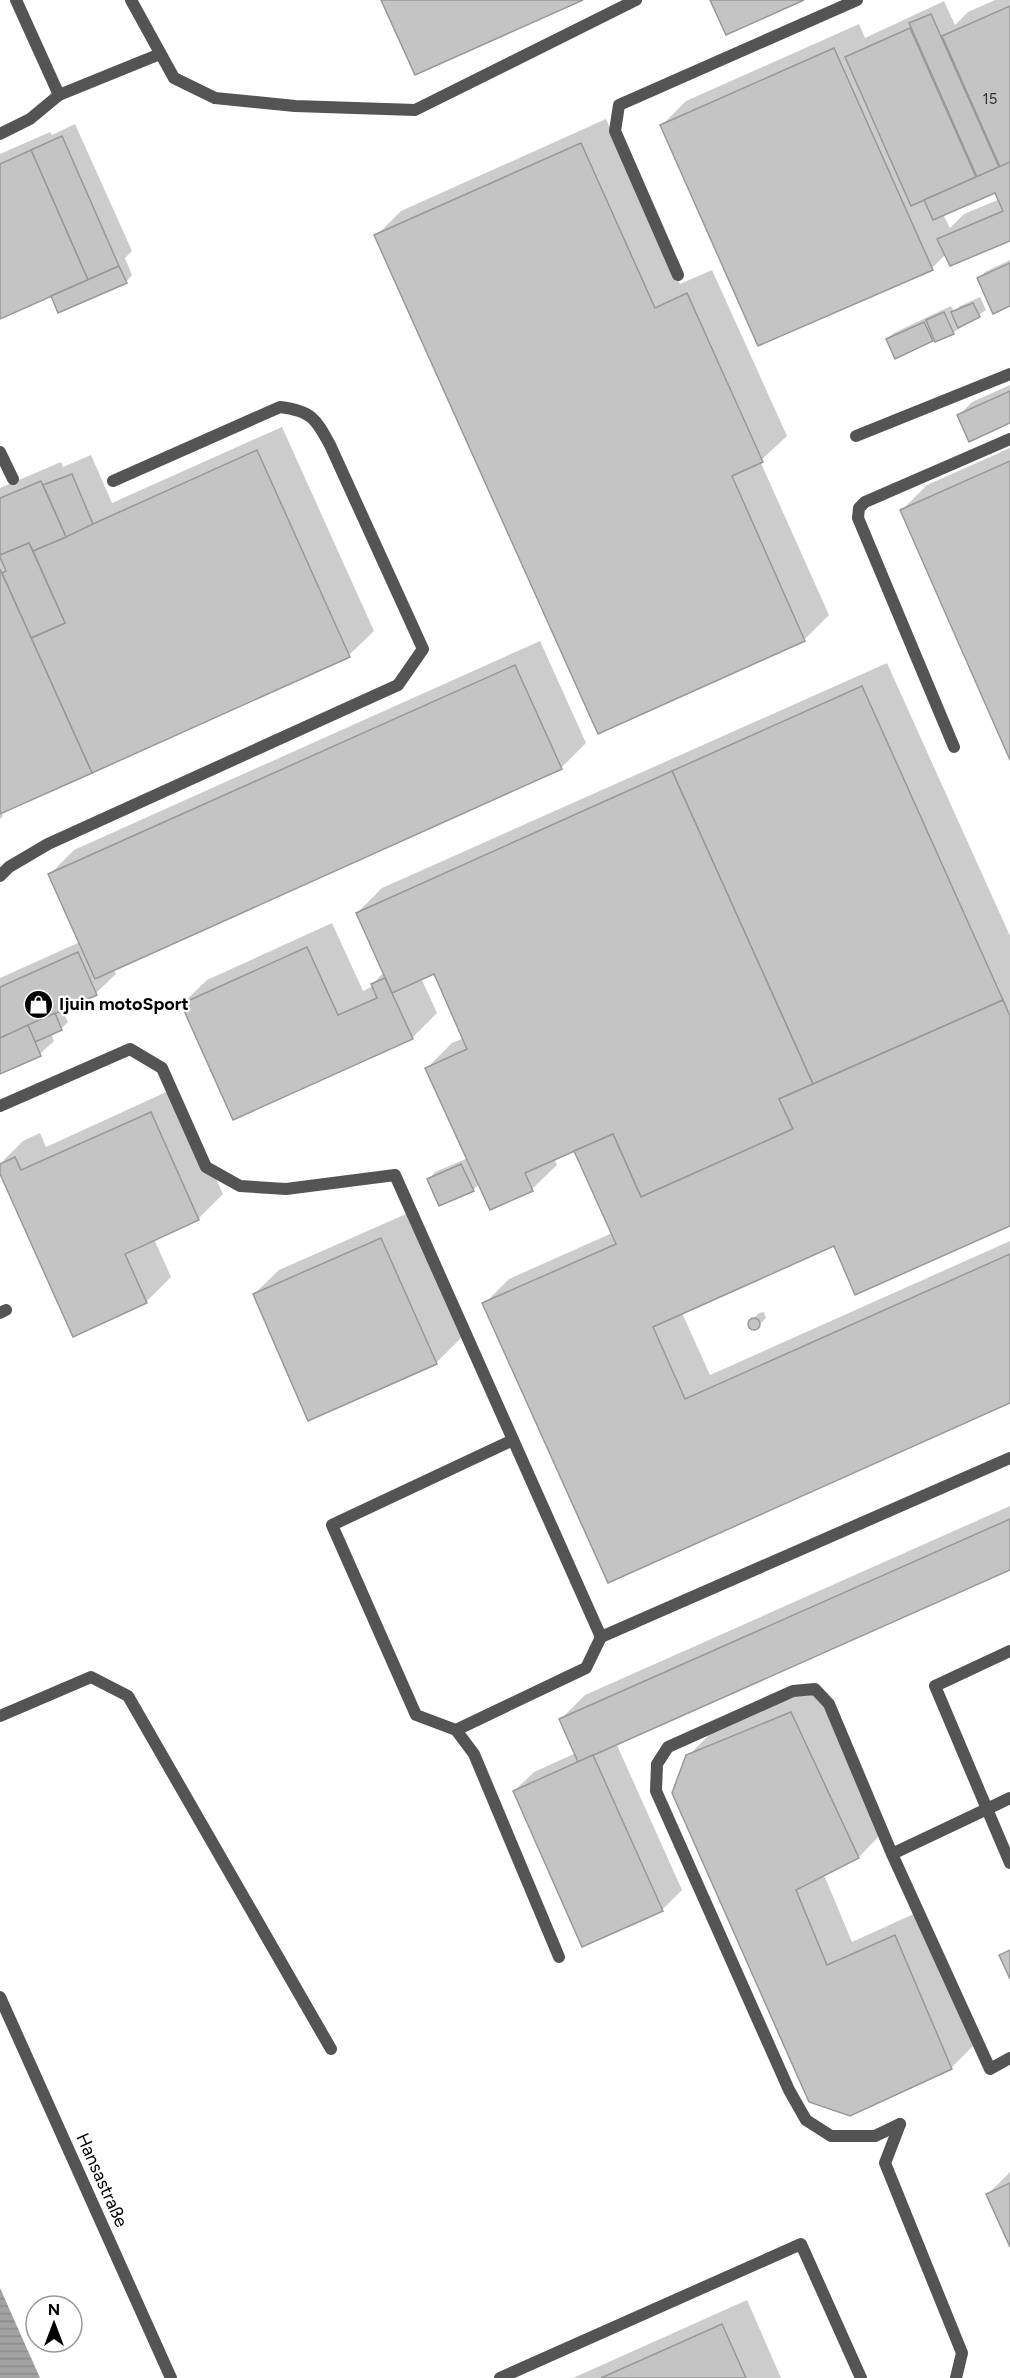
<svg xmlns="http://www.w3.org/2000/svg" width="1010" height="2378" font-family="Figtree,sans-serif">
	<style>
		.water { fill: url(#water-rules) }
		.shadow { fill: #0003; fill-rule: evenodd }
		.building { fill: #c4c4c4; stroke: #989898; stroke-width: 1.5 }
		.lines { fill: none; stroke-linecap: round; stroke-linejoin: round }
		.service { stroke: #545454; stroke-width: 12 }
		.minor { stroke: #545454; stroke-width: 12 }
		.labels { text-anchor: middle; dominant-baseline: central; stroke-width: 4.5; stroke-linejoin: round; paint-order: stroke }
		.number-label { font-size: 15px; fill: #313131 }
		.poi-label { font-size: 18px; font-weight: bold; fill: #000; stroke: #fff; text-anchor: start }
		.street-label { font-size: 18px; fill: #000; stroke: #fff }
	</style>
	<defs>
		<pattern id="water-rules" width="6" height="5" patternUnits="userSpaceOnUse" patternTransform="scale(1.5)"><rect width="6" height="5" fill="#a2a2a2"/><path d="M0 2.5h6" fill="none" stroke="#8a8a8a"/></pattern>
	</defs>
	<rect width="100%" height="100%" fill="#fff"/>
	<!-- water -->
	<polygon class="water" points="0,2288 40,2378 0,2378"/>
	<!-- shadow -->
	<g class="shadow">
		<path d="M995,0H1010V238L946,254L932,268L662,125L686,101L859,24L865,38L944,1L955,25L968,12ZM978,174V178L947,188ZM996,191L1000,199L964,214L950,228L943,214Z"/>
		<polygon points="606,119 680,284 712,270 787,436 760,461 829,615 804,640 376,236 401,211"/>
		<polygon points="75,124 132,251 125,258 132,275 126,282 52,294 0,317 0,154 50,132 52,135"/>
		<polygon points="1010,260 1010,304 979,278 985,272"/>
		<polygon points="980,297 986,310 953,333 935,337 932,340 887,339 894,333 934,314 951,306 954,312 960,306"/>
		<polygon points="1010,385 1010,421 959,415 972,402"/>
		<polygon points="282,427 374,631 349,655 1,812 3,816 0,819 0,488 61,462 63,467 91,455 112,503"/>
		<polygon points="1010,448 1010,757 902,510 927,485"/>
		<polygon points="540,641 586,743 561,768 113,969 116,974 96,993 62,1009 68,1022 61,1029 51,1034 54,1041 40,1054 0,1072 0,978 80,942 50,874 74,850"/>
		<polygon points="887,663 1010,936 1010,1224 834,1244 682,1313 710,1375 1010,1241 1010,1401 609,1581 484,1304 509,1279 612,1233 575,1149 554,1158 557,1165 532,1189 479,1184 473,1190 429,1179 435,1172 468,1158 427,1068 452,1043 464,1038 434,972 421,978 437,1013 412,1038 182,1004 207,980 332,923 363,991 373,986 373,984 384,972 357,913 382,888"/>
		<polygon points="175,1088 223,1194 198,1219 154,1239 171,1277 146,1302 0,1170 0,1164 23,1141 40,1133 46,1147"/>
		<polygon points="406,1214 461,1338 436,1363 254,1294 279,1270"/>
		<polygon points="764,1312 766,1318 756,1328 751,1326 752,1320 759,1313"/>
		<polygon points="1010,1506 1010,1569 616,1743 682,1890 662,1910 514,1791 534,1772 576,1753 561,1719 585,1695"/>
		<polygon points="815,1688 883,1832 859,1857 824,1875 852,1942 920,1911 976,2043 951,2068 810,2101 688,1756 713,1731"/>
		<polygon points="1010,2172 1010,2244 988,2194"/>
		<polygon points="747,2300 781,2378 573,2378"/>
	</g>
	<!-- building -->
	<g class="building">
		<polygon points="381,0 583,0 415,75"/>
		<polygon points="710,0 804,0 726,35"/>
		<polygon points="1010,6 1010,162 1000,167 942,36"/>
		<polygon points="931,14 999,167 977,177 909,23"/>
		<polygon points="910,28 976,177 911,206 845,57"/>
		<polygon points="834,48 933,270 758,346 660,125"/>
		<polygon points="62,136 119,266 88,280 31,150"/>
		<polygon points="581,143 655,308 687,293 763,462 732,476 805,641 598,734 374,235"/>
		<polygon points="31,150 88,280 0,319 0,164"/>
		<polygon points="1010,162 1010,241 950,266 937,239 1003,211 995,193 933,220 924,200"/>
		<polygon points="1010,263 1010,306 993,314 977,278"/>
		<polygon points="119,266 127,283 58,313 51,296"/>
		<polygon points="973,303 980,317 958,328 951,312"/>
		<polygon points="944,312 954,334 935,342 926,320"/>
		<polygon points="924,322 933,341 895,359 886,339"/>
		<polygon points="1010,391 1010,423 969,442 957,415"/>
		<polygon points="257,450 350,657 92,773 31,638 65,623 33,551"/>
		<polygon points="1010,461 1010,760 900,510"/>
		<polygon points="72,474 93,524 66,537 43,485"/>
		<polygon points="41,481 66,537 33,551 29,543 0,555 0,498"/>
		<polygon points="29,543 65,623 31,638 2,573 6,571 0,557 0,555"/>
		<polygon points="0,569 92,773 0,814"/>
		<polygon points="515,665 562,769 95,979 48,874"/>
		<polygon points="862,686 1003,1000 813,1084 672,771"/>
		<polygon points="672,771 813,1084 779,1099 793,1129 641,1197 613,1134 525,1173 533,1191 490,1210 425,1068 467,1049 434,974 392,993 356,913"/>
		<polygon points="307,947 338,1015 377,998 371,984 385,978 413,1039 233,1120 181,1004"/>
		<polygon points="78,952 97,995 0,1038 0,987"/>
		<polygon points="1003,1000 1010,1016 1010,1226 855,1295 834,1246 653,1327 685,1399 1010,1254 1010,1403 608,1583 482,1303 616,1244 574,1151 613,1134 641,1197 793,1129 779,1099"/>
		<polygon points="55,1013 62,1030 35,1042 28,1025"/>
		<polygon points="28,1025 41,1056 0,1074 0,1038"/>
		<polygon points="151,1112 199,1220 125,1254 147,1303 73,1337 0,1174 0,1164 15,1157 21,1170"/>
		<polygon points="461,1164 474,1191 439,1206 427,1179"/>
		<polygon points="381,1238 437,1364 308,1421 253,1294"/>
		<circle cx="754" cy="1324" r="6"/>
		<polygon points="1010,1519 1010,1570 578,1762 559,1719"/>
		<polygon points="791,1712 859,1858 796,1890 827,1965 895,1935 952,2069 850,2116 809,2102 672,1793 686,1755"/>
		<polygon points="593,1755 663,1911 582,1947 513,1791"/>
		<polygon points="1010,1950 1010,1979 999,1955"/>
		<polygon points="1010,2183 1010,2247 986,2194"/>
		<polygon points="722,2324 746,2378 601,2378"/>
	</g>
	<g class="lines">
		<!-- service -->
		<g class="service">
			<polyline points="131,0 174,78 215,98 295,106 415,110 636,0"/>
			<polyline points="59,95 160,54"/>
			<polyline points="0,134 30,119 59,95 16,0"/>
			<polyline points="678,275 615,131 619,105 857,0"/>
			<polyline points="856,436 1010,374"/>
			<polyline points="0,452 13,479"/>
			<polyline points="954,747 858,518 859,508 865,502 1010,439"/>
			<path d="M0,876L9,867L48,844L398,685L423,649L330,445C316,419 312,411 280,407L113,481"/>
			<polyline points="0,1106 130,1049 162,1068 206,1167 240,1186 286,1189 395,1175 601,1637 1010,1458"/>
			<polyline points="0,1313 6,1310"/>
			<polyline points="513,1440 332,1525 416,1715 456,1730 474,1754 559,1957"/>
			<polyline points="0,1716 91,1677 128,1696 331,2049"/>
			<polyline points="456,1730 586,1668 601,1637"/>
			<polyline points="1010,1798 987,1809 1010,1863"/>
			<polyline points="892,1854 987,1809 935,1686 1010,1651"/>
			<polyline points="900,2124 875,2136 831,2136 806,2120 789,2090 656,1791 657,1764 668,1747 793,1691 815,1689 829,1704 892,1854 990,2069 1010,2058"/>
			<polyline points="900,2124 885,2163 962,2353 956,2378"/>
			<polyline points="500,2378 801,2244 861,2378"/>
		</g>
		<!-- minor -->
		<polyline class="minor" points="0,1997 171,2378"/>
	</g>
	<!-- icons -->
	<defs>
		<symbol id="shop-disc" viewBox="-11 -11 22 22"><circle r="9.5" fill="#000" stroke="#fff"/><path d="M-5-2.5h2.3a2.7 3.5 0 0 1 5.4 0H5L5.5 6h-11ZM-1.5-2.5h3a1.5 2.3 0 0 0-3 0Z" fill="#fff"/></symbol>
	</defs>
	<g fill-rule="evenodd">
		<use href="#shop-disc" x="22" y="988" width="33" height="33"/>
	</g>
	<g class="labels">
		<!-- number labels -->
		<g class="number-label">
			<text x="990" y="99">15</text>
		</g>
		<!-- poi labels -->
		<g class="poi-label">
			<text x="59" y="1004">Ijuin motoSport</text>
		</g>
		<!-- street labels -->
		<g class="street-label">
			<text transform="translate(102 2180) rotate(66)">Hansastraße</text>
		</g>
	</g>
	<!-- north arrow -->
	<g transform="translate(54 2324)"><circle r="28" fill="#ffffff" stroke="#999999" stroke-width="1.5"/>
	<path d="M0-4.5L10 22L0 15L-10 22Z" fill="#000000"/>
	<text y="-9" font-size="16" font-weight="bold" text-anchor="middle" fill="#000000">N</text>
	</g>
</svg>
